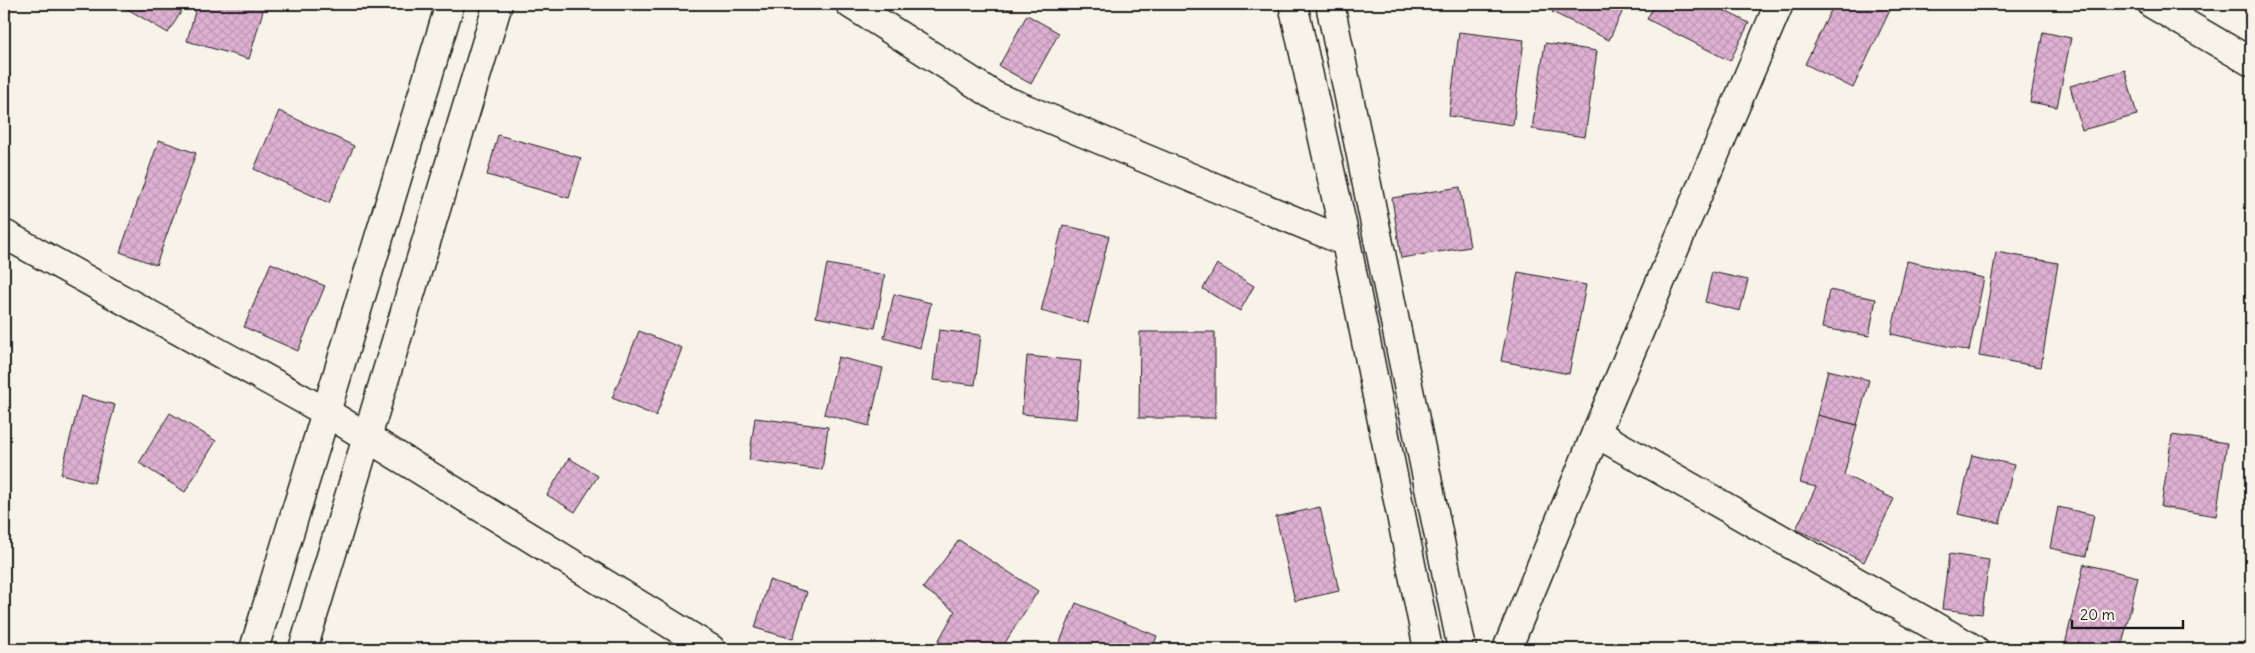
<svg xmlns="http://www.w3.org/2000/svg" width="2255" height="653" font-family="Delius,sans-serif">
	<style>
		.building { fill: url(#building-cross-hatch); stroke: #1c1c1c }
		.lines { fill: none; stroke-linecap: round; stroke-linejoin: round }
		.minor-casing { stroke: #1c1c1c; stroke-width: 31 }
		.major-casing { stroke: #1c1c1c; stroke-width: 31 }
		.highway-casing { stroke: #1c1c1c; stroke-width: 31 }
		.minor { stroke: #f7f3e8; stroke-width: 28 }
		.major { stroke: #f7f3e8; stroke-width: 28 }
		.highway { stroke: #f7f3e8; stroke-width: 28 }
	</style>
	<defs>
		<pattern id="building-cross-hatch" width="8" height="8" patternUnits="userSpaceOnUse" patternTransform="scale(1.25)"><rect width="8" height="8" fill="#deb0d2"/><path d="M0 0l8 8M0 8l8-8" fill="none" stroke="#be97b4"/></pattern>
	</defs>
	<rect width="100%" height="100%" fill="#f7f3e8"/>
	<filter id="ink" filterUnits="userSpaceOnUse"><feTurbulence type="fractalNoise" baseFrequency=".02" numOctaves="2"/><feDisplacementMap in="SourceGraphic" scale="10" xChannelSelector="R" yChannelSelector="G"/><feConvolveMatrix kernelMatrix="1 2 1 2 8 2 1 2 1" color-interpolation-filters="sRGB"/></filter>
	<g filter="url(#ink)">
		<!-- building -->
		<g class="building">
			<polygon points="119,4 186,4 168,33"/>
			<polygon points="197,4 265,4 249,59 187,41"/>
			<polygon points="999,4 1015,4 1011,11"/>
			<polygon points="1556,4 1626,4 1609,40 1552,12"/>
			<polygon points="1655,4 1711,4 1749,23 1730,61 1647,19"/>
			<polygon points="1834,4 1887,4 1892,6 1853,88 1805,64"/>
			<polygon points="1027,15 1059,33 1031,84 999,66"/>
			<polygon points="1459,32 1524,40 1513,125 1449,116"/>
			<polygon points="2043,32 2071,38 2057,107 2030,102"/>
			<polygon points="1545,43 1597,51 1585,137 1532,129"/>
			<polygon points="2125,70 2137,115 2082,130 2070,86"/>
			<polygon points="279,111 354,146 329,203 254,169"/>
			<polygon points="498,135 581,158 569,198 487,175"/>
			<polygon points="159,140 196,153 156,265 120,252"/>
			<polygon points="1460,187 1470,247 1401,258 1392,198"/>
			<polygon points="1063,225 1109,236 1088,323 1041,311"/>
			<polygon points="1996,252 2058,263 2041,367 1979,356"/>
			<polygon points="1907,261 1984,278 1969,351 1891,334"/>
			<polygon points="271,263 325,286 298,351 244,327"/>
			<polygon points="827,264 885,275 875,328 816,317"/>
			<polygon points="1217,264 1254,286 1240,311 1203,289"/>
			<polygon points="1518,272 1586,285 1569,374 1501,361"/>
			<polygon points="1712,272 1748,280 1740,311 1705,302"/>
			<polygon points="1829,290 1876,299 1869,336 1822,328"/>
			<polygon points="894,294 931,303 920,348 884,338"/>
			<polygon points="939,330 981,335 975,385 933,380"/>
			<polygon points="639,331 682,348 656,416 612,398"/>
			<polygon points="1140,332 1215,332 1215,418 1139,418"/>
			<polygon points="1027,356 1081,361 1076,419 1022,414"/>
			<polygon points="838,357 883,368 869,426 824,414"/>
			<polygon points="1828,370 1869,380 1857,425 1817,415"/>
			<polygon points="81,396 115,405 94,483 61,474"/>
			<polygon points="170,413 216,441 185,492 139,463"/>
			<polygon points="1817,415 1857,425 1844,475 1894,499 1864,562 1796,529 1816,487 1800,483"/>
			<polygon points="755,418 828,427 822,470 749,460"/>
			<polygon points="2172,435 2227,443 2216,516 2161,507"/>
			<polygon points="1972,455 2014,465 2000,523 1958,514"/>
			<polygon points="569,458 598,476 575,512 547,495"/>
			<polygon points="1320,507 1339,591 1295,601 1276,517"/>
			<polygon points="2058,507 2094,515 2086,556 2050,548"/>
			<polygon points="959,540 1038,591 1001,649 939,649 935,647 955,611 923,588"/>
			<polygon points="1949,554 1989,560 1982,614 1942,609"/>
			<polygon points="2084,564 2138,577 2121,649 2064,649"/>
			<polygon points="769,580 807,592 793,639 755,628"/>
			<polygon points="1076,603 1157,636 1152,649 1057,649"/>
			<polygon points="446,646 447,649 421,649"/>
		</g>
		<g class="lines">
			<defs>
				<g id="minor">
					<polyline points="850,4 995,96 1346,242"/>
					<polyline points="2152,4 2251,62"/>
					<polyline points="4,234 326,412 711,649"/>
					<polyline points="1596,433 1974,649"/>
					<polyline points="1507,649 1596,433 1779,4"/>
				</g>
				<g id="major">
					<polyline points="254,649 450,4"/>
					<polyline points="303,649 498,4"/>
				</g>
				<g id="highway">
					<polyline points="1293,4 1346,242 1428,649"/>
					<polyline points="1330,4 1462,649"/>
				</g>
			</defs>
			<!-- minor casing -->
			<use href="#minor" class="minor-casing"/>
			<!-- major casing -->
			<use href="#major" class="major-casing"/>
			<!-- highway casing -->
			<use href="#highway" class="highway-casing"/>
			<!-- minor -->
			<use href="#minor" class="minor"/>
			<!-- major -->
			<use href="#major" class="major"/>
			<!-- highway -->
			<use href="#highway" class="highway"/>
		</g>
	</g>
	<!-- margin -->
	<rect width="2255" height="653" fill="none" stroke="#f7f3e8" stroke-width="20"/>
	<rect x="10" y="10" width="2235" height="633" fill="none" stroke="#1c1c1c" stroke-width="2" filter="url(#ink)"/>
	<!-- scale -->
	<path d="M2072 620v8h111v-8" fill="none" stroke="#1c1c1c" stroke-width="2.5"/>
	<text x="2080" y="620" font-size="15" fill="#1c1c1c" stroke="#f7f3e8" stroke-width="4" paint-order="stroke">20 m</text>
</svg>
